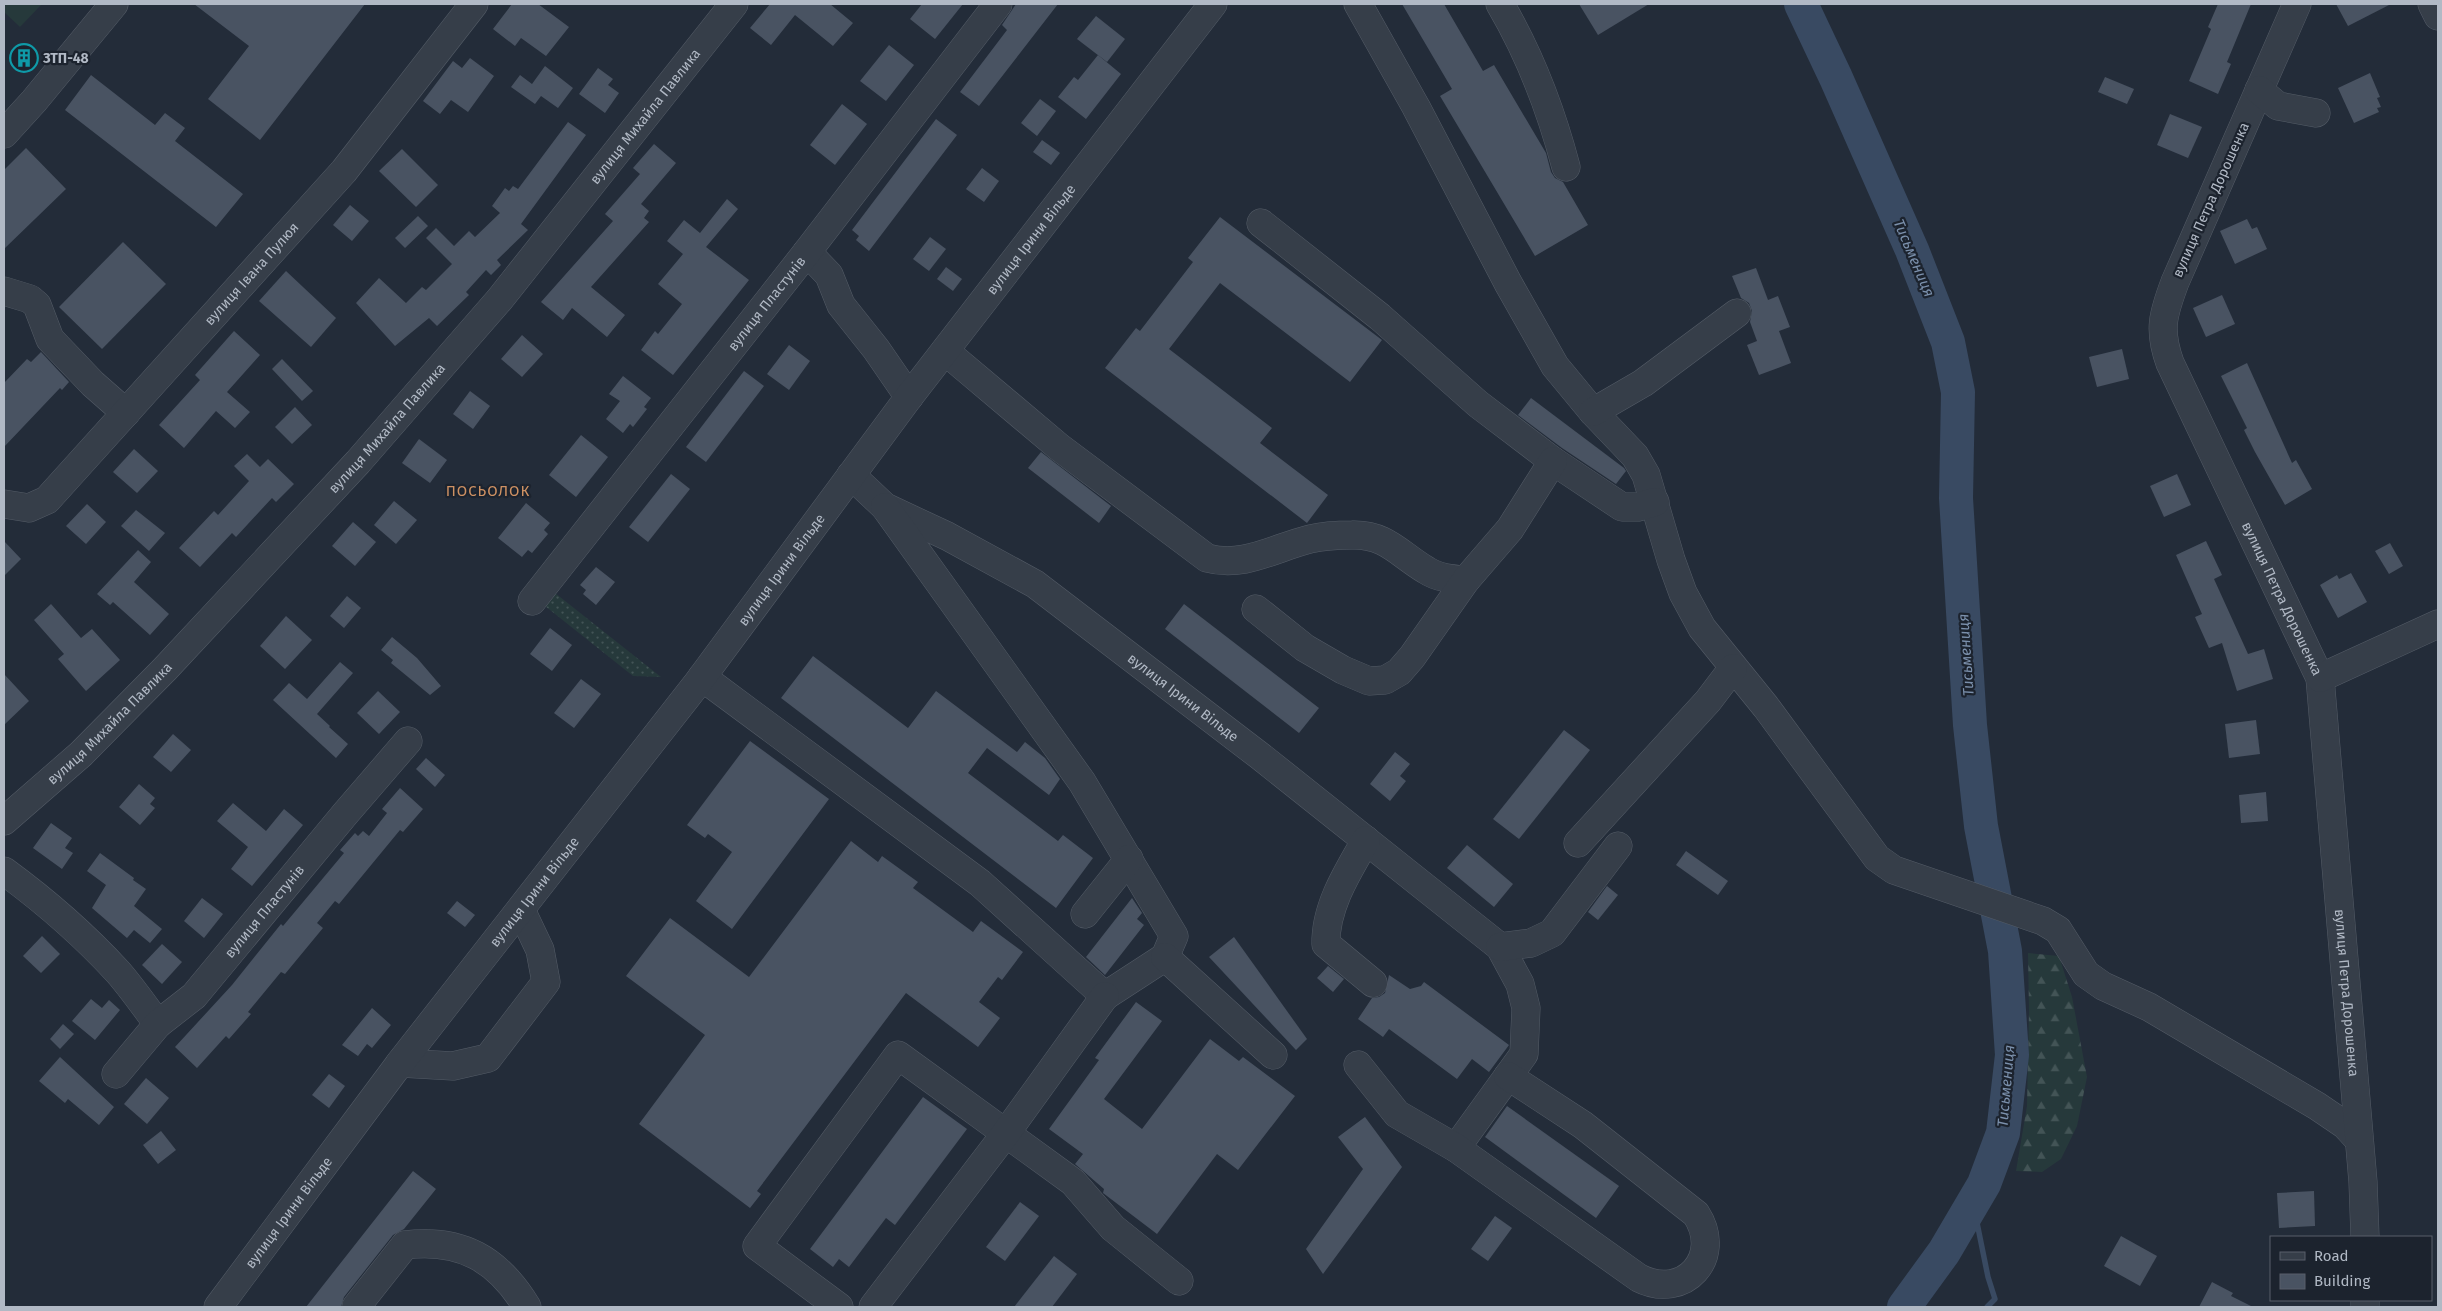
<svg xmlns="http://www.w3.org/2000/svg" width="2442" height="1311" font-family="'Fira Sans',sans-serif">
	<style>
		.grass { fill: url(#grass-dots) }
		.forest { fill: url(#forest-firs) }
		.pitch { fill: #26393b }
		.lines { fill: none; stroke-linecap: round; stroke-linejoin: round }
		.stream { stroke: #394a62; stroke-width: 5.5 }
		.river { stroke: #394a62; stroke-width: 34 }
		.building { fill: #495362 }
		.minor-casing { stroke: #545c67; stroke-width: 29 }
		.minor { stroke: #363e49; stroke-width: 28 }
		.labels { text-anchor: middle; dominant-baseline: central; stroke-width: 4.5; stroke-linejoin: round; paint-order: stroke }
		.poi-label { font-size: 14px; font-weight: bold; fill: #b1b9c5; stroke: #1c232e; text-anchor: start }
		.street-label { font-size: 14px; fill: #b1b9c5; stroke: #1c232e }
		.water-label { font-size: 15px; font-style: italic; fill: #7b90ac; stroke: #1c232e }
		.neighbourhood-label { font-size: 15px; letter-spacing: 1px; fill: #ce9163; stroke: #1c232e }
	</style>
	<defs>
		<pattern id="grass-dots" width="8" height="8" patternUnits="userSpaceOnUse" patternTransform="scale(1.25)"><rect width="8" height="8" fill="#26393b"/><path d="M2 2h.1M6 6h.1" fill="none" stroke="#435456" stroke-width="1.8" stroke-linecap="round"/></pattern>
		<pattern id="forest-firs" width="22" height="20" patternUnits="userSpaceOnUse" patternTransform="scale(1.25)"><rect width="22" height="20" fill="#26393b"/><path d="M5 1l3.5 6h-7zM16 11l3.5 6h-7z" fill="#435456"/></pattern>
	</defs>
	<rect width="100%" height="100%" fill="#232c39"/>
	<!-- grass -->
	<polygon class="grass" points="555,593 661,677 633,676 545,606"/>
	<!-- forest -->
	<polygon class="forest" points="2028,953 2059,956 2072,997 2087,1077 2077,1126 2061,1159 2042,1172 2016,1171 2027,1106 2029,1011"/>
	<!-- pitch -->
	<polygon class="pitch" points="4,4 42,4 20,27 4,12"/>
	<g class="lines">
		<!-- stream -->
		<polyline class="stream" points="1973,1203 1988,1277 1995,1299 1987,1307"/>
		<!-- river -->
		<polyline class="river" points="1801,4 1836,78 1912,250 1948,342 1958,392 1956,498 1970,725 1981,826 2005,951 2012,1055 2003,1133 1984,1184 1944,1252 1904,1307"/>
	</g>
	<!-- building -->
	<g class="building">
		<polygon points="194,4 365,4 260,140 208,99 249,46"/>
		<polygon points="512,4 538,4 569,27 546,56 521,38 515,46 493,29"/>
		<polygon points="770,4 830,4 853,23 833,46 795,15 771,45 750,28"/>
		<polygon points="922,4 963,4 935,39 910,19"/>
		<polygon points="1016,4 1058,4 979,106 960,92 1007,30 1002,25"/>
		<polygon points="1402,4 1444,4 1483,71 1494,65 1546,153 1551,172 1555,178 1563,182 1588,225 1535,256 1440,96 1452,89"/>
		<polygon points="1579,4 1649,4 1598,35"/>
		<polygon points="2218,4 2251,4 2227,62 2231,64 2218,94 2189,81 2211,29 2208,27"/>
		<polygon points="2336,4 2391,4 2348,26"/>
		<polygon points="1096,16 1125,39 1107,62 1077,39"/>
		<polygon points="889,45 914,65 886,101 860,81"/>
		<polygon points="20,46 38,58 28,71 11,59"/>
		<polygon points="1098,55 1121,74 1086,119 1058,97 1074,77 1078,80"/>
		<polygon points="470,58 494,76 468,112 451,100 440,114 423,101 453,61 462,68"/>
		<polygon points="545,66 573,88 558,108 541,96 535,104 511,87 520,75 532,84"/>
		<polygon points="598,68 613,79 608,85 619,93 605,113 579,94"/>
		<polygon points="2370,73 2380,97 2377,98 2381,107 2377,108 2379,112 2354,123 2338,88"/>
		<polygon points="91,75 155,125 165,113 185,128 175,141 243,194 216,227 65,110"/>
		<polygon points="2105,77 2134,89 2127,104 2098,92"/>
		<polygon points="1040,99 1056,111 1037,136 1021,123"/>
		<polygon points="842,104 867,124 835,165 810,145"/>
		<polygon points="2170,114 2202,127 2188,158 2157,145"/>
		<polygon points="936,119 957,135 869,251 856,240 859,236 852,230"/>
		<polygon points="568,122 586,135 521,224 528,230 497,260 501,265 491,275 486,270 466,292 469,295 437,326 429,318 395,346 356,303 379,278 406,303 422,287 426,290 452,264 426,238 436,228 454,246 469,231 475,237 500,213 492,206 505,188 509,191 513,186 518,189"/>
		<polygon points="1042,140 1060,153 1051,165 1033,152"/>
		<polygon points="654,144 676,163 641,204 649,211 644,218 649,222 591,287 625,315 607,337 572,308 563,320 541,302 613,221 605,214 640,174 633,168"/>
		<polygon points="26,148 66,189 4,249 4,170"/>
		<polygon points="402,149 438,185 416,207 379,171"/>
		<polygon points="982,168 999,181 984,202 966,189"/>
		<polygon points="727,199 738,209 706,247 749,280 673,375 641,350 655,331 658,334 682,304 658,284 683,254 667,241 684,220 700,233"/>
		<polygon points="350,205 369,221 352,241 333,225"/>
		<polygon points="418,216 428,226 405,248 395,238"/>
		<polygon points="1220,217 1382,340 1350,382 1220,283 1169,349 1272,428 1260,443 1328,495 1307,523 1105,368 1136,328 1140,331 1193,262 1188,258"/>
		<polygon points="2247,219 2252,229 2257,227 2267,249 2235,264 2220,231"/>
		<polygon points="930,237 946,249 929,271 913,259"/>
		<polygon points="123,242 166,284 102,349 59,307"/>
		<polygon points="946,267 962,279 953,291 937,279"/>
		<polygon points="1756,268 1768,300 1778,296 1790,327 1779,331 1791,363 1759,375 1747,345 1757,341 1750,322 1752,311 1749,303 1741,298 1732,276"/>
		<polygon points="286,271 336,318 311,347 259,301"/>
		<polygon points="2222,295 2235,324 2206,337 2193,308"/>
		<polygon points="234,331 260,355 227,392 250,412 235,428 216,411 184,448 159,425 200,380 195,375"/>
		<polygon points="522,335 543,354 522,377 501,359"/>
		<polygon points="789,345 810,361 789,390 767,374"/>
		<polygon points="2122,349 2129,379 2097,387 2089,357"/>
		<polygon points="41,352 69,382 62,390 60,388 4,447 4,383 27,359 31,362"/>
		<polygon points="282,359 313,391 302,401 272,369"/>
		<polygon points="2247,363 2292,463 2296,460 2312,489 2285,505 2255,452 2244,430 2247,428 2221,376"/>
		<polygon points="744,371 764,386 706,462 686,447"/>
		<polygon points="623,376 651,398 644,407 647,409 633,427 630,424 623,433 606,419 620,401 609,394"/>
		<polygon points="470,391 490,406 473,429 453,414"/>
		<polygon points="1531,398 1624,468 1626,471 1616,484 1562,448 1518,415"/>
		<polygon points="295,407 312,425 292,444 275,427"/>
		<polygon points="581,435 608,457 576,497 549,475"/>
		<polygon points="419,439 447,460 430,483 402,463"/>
		<polygon points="134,449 158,471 137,493 113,472"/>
		<polygon points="1041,452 1111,506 1099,523 1028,468"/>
		<polygon points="247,454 260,467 268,459 294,484 276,502 272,498 236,537 232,533 200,567 179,548 214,511 218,515 249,481 234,466"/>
		<polygon points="671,474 690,489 648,542 629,527"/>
		<polygon points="2177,474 2191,505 2164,517 2150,486"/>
		<polygon points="394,501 417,520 396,544 374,525"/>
		<polygon points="526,503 550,523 544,530 548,534 532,553 528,550 522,557 498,538"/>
		<polygon points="87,504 106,522 86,544 66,526"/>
		<polygon points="136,510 165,533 149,551 121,526"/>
		<polygon points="353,522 376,542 355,566 332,546"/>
		<polygon points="4,541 21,559 4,576"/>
		<polygon points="2206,541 2222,575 2214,579 2248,654 2264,649 2273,679 2237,691 2222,643 2209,648 2195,617 2202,614 2176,555"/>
		<polygon points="2390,543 2403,566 2389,574 2375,551"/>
		<polygon points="138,550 151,562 134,582 169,614 150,635 113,602 110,605 97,594"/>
		<polygon points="596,567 615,582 596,605 583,594 586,590 580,585"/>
		<polygon points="2351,573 2367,602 2338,618 2320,585 2337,575 2339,579"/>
		<polygon points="347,596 361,608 344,628 330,616"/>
		<polygon points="51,604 81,638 92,629 120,660 86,691 58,659 64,654 34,620"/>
		<polygon points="1184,604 1319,708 1299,733 1165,629"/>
		<polygon points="286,616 312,640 285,669 260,646"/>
		<polygon points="550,628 572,645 552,671 530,654"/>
		<polygon points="392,637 417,658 441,686 430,695 391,663 393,660 381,650"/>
		<polygon points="813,656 908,728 936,691 1017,752 1025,742 1045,758 1060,779 1049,795 987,748 968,773 1058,841 1063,835 1093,858 1056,908 781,698"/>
		<polygon points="340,662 353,673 317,714 330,726 329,727 348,744 336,758 273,700 289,683 307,699"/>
		<polygon points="4,674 29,701 4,725"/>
		<polygon points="581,679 601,694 574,728 554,713"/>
		<polygon points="378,691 400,712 379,734 357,713"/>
		<polygon points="2256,720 2260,754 2229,758 2225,724"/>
		<polygon points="1564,730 1590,750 1519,839 1493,819"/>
		<polygon points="173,734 191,750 171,772 153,757"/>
		<polygon points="750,741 829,799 732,929 696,901 732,852 708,834 705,838 687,825"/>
		<polygon points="1395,752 1410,764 1400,776 1406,781 1390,801 1370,784"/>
		<polygon points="426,758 445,775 435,787 416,769"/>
		<polygon points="139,784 155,798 150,804 155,808 140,825 119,807"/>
		<polygon points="400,788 423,809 403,832 400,830 339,904 335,901 317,923 323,928 285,974 281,972 248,1012 251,1014 229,1039 226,1036 197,1068 175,1047 232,985 281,924 283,926 344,853 340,850 355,833 358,836 363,831 369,836 387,813 382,809"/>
		<polygon points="2266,792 2268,821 2241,823 2239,795"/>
		<polygon points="233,803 266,831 284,809 303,825 252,886 231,869 248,847 217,821"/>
		<polygon points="51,823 72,838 65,848 73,853 62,869 33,848"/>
		<polygon points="851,841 878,862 882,856 918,882 913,888 973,932 981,921 1023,952 1002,980 998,977 979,1002 1000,1018 978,1047 906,993 757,1191 761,1194 750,1208 639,1124 705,1035 626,976 670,918 749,977"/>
		<polygon points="1467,845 1513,884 1494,907 1447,868"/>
		<polygon points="1686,851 1728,881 1718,895 1676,865"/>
		<polygon points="100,853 134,878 133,880 146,889 134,906 162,929 150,943 134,930 127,938 92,908 106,885 87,871"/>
		<polygon points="1607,886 1618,895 1598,920 1588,912"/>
		<polygon points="202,898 223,914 204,938 184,921"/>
		<polygon points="1132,898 1142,913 1137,919 1144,925 1105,975 1086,957"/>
		<polygon points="457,901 475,915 465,927 447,913"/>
		<polygon points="42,936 60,954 41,973 23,956"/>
		<polygon points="1234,937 1307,1039 1296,1050 1209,957"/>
		<polygon points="162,944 182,962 162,984 142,965"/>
		<polygon points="1328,966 1344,979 1333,992 1317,978"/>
		<polygon points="1389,975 1410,989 1421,986 1424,982 1509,1045 1489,1072 1472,1059 1457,1079 1389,1029 1383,1037 1358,1019 1372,998 1379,997 1385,993"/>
		<polygon points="91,999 102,1008 109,1000 120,1010 95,1040 72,1021"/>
		<polygon points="1136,1002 1162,1021 1104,1099 1142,1129 1210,1039 1239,1061 1243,1057 1295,1096 1238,1170 1217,1154 1157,1234 1103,1193 1104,1189 1075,1164 1083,1154 1049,1129 1099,1060 1095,1058"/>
		<polygon points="372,1008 391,1025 372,1048 367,1044 358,1056 342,1045"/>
		<polygon points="63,1024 74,1034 60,1049 50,1039"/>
		<polygon points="60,1057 114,1107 99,1125 68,1099 65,1103 39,1081"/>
		<polygon points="329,1074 345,1086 329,1108 312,1095"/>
		<polygon points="146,1078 169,1098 147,1124 124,1104"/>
		<polygon points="923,1097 967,1129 895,1225 886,1218 849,1267 839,1259 833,1267 810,1249"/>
		<polygon points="1507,1106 1619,1186 1596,1218 1485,1137"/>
		<polygon points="1365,1117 1402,1167 1323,1274 1306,1249 1363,1169 1338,1137"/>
		<polygon points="161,1131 176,1150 158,1164 143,1145"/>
		<polygon points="413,1171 436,1189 404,1229 393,1235 344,1297 341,1307 306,1307"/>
		<polygon points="2314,1191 2315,1226 2279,1228 2277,1193"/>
		<polygon points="1020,1202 1039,1216 1005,1261 986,1247"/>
		<polygon points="1495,1216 1512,1228 1488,1261 1471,1249"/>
		<polygon points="2121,1236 2157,1256 2140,1286 2104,1266"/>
		<polygon points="1054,1256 1077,1274 1052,1307 1014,1307"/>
		<polygon points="2212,1282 2233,1293 2231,1296 2253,1307 2199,1307"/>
	</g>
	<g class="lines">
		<defs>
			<g id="minor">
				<polyline points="1358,4 1416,107 1508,283 1555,366 1593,412 1635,456 1646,475 1671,560 1683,593 1702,628 1766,707 1877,858 1894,870 2043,921 2058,930 2086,974 2103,986 2149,1007 2317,1106 2345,1125 2357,1138"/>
				<path d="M1500,4C1530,55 1551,110 1566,167"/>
				<path id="s1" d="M2297,4L2175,282C2163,314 2158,330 2170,363L2320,678L2363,1182L2365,1237"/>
				<polyline points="2432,4 2438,16"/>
				<polyline points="2259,90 2278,106 2316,113"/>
				<polyline points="4,134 34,101 114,4"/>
				<polyline points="1261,223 1380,317 1478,404 1553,461 1622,507 1638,507 1655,502"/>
				<polyline points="807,252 829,275 841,305 876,349 909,397"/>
				<polyline points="4,291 30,299 37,305 50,339 93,384 126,413"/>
				<path d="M945,351L1059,447L1207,558C1244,568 1274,548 1310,539C1323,536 1338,535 1352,535C1386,534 1399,554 1426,570C1438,578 1452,579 1466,580"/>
				<polyline points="1593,412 1643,383 1737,313"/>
				<path id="s2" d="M851,475L885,507L947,536L1035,584L1260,756L1500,947L1520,984L1526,1008L1524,1054L1456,1148"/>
				<path id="s3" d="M4,504L29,508L47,500L344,171L474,4"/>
				<path id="s4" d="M532,601L807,252L998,4"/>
				<polyline points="1256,609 1305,648 1343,670 1369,681 1385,680 1399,672 1412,657 1466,580 1510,529 1553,461"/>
				<polyline points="702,677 980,883 1105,996 1165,957 1174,936 1082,782 885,507"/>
				<polyline points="2320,678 2438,624"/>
				<path id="s5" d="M4,821L81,754L165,669L358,462L500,299L734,4"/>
				<path d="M1366,840C1348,871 1325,907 1326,944L1373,983"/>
				<polyline points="1578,843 1708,701 1733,668"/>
				<path d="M4,871C45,901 84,935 118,972C132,988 145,1007 158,1024"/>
				<polyline points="1085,914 1129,859"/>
				<polyline points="1500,947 1531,943 1552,933 1618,846"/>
				<polyline points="1165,957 1273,1055"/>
				<polyline points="400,1063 453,1066 488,1058 546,982 540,950 521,910"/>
				<path d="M1358,1065L1397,1114L1456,1148L1639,1278C1684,1301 1724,1257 1696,1214L1583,1125L1508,1076"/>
				<path id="s6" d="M116,1074L158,1024L194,996L345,814L408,741"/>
				<polyline points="2365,1300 2365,1307"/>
				<path id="s7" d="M218,1307L400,1063L696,685L909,397L1213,4"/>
				<path d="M356,1307L405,1245C461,1238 498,1259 527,1307"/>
				<polyline points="839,1307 757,1246 898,1055 1073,1182 1113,1228 1179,1281"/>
				<polyline points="873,1307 1006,1133 1105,996"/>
			</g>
		</defs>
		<!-- minor casing -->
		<use href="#minor" class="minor-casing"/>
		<!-- minor -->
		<use href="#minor" class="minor"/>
	</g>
	<!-- icons -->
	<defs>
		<symbol id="building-ring" viewBox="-11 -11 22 22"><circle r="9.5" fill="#1c232e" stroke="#0f9aa8" stroke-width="1.5"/><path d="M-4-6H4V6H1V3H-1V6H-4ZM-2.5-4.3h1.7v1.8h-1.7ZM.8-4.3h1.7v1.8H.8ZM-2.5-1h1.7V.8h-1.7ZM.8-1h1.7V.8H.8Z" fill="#0f9aa8"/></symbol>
	</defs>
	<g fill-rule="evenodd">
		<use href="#building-ring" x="8" y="42" width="32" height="32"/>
	</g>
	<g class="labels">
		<!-- poi labels -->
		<g class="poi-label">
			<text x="43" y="58">ЗТП-48</text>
		</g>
		<!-- street labels -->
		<g class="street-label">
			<text stroke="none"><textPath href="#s5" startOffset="954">вулиця Михайла Павлика</textPath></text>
			<text transform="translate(2211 200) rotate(-66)">вулиця Петра Дорошенка</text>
			<text stroke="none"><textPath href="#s7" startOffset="1342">вулиця Ірини Вільде</textPath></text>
			<text stroke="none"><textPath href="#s3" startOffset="350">вулиця Івана Пулюя</textPath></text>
			<text stroke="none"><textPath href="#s4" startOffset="379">вулиця Пластунів</textPath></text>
			<text stroke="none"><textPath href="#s5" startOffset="549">вулиця Михайла Павлика</textPath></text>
			<text stroke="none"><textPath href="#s7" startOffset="928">вулиця Ірини Вільде</textPath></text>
			<text stroke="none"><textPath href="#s1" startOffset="648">вулиця Петра Дорошенка</textPath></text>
			<text stroke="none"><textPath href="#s2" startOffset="402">вулиця Ірини Вільде</textPath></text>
			<text stroke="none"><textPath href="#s5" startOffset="144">вулиця Михайла Павлика</textPath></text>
			<text stroke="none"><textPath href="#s7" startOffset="522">вулиця Ірини Вільде</textPath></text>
			<text stroke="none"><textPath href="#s6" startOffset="221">вулиця Пластунів</textPath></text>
			<text stroke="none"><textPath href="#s1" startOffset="1052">вулиця Петра Дорошенка</textPath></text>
			<text stroke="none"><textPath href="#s7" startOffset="118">вулиця Ірини Вільде</textPath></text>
		</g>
		<!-- water labels -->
		<g class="water-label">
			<text transform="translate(1914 258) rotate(67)">Тисьмениця</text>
			<text transform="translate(1966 655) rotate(-94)">Тисьмениця</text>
			<text transform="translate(2006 1086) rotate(-85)">Тисьмениця</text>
		</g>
		<!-- neighbourhood labels -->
		<g class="neighbourhood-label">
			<text x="488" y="491">ПОСЬОЛОК</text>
		</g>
	</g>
	<!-- border -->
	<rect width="2442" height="1311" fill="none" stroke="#b1b9c5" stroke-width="10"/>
	<!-- legend -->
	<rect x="2270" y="1236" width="162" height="65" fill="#1c232e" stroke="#585f6a"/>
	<rect x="2280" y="1252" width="25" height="8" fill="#363e49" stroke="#585f6a"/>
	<text x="2314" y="1261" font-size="15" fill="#b1b9c5">Road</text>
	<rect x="2280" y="1274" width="25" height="15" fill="#495362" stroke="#585f6a"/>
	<text x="2314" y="1286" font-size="15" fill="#b1b9c5">Building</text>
</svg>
